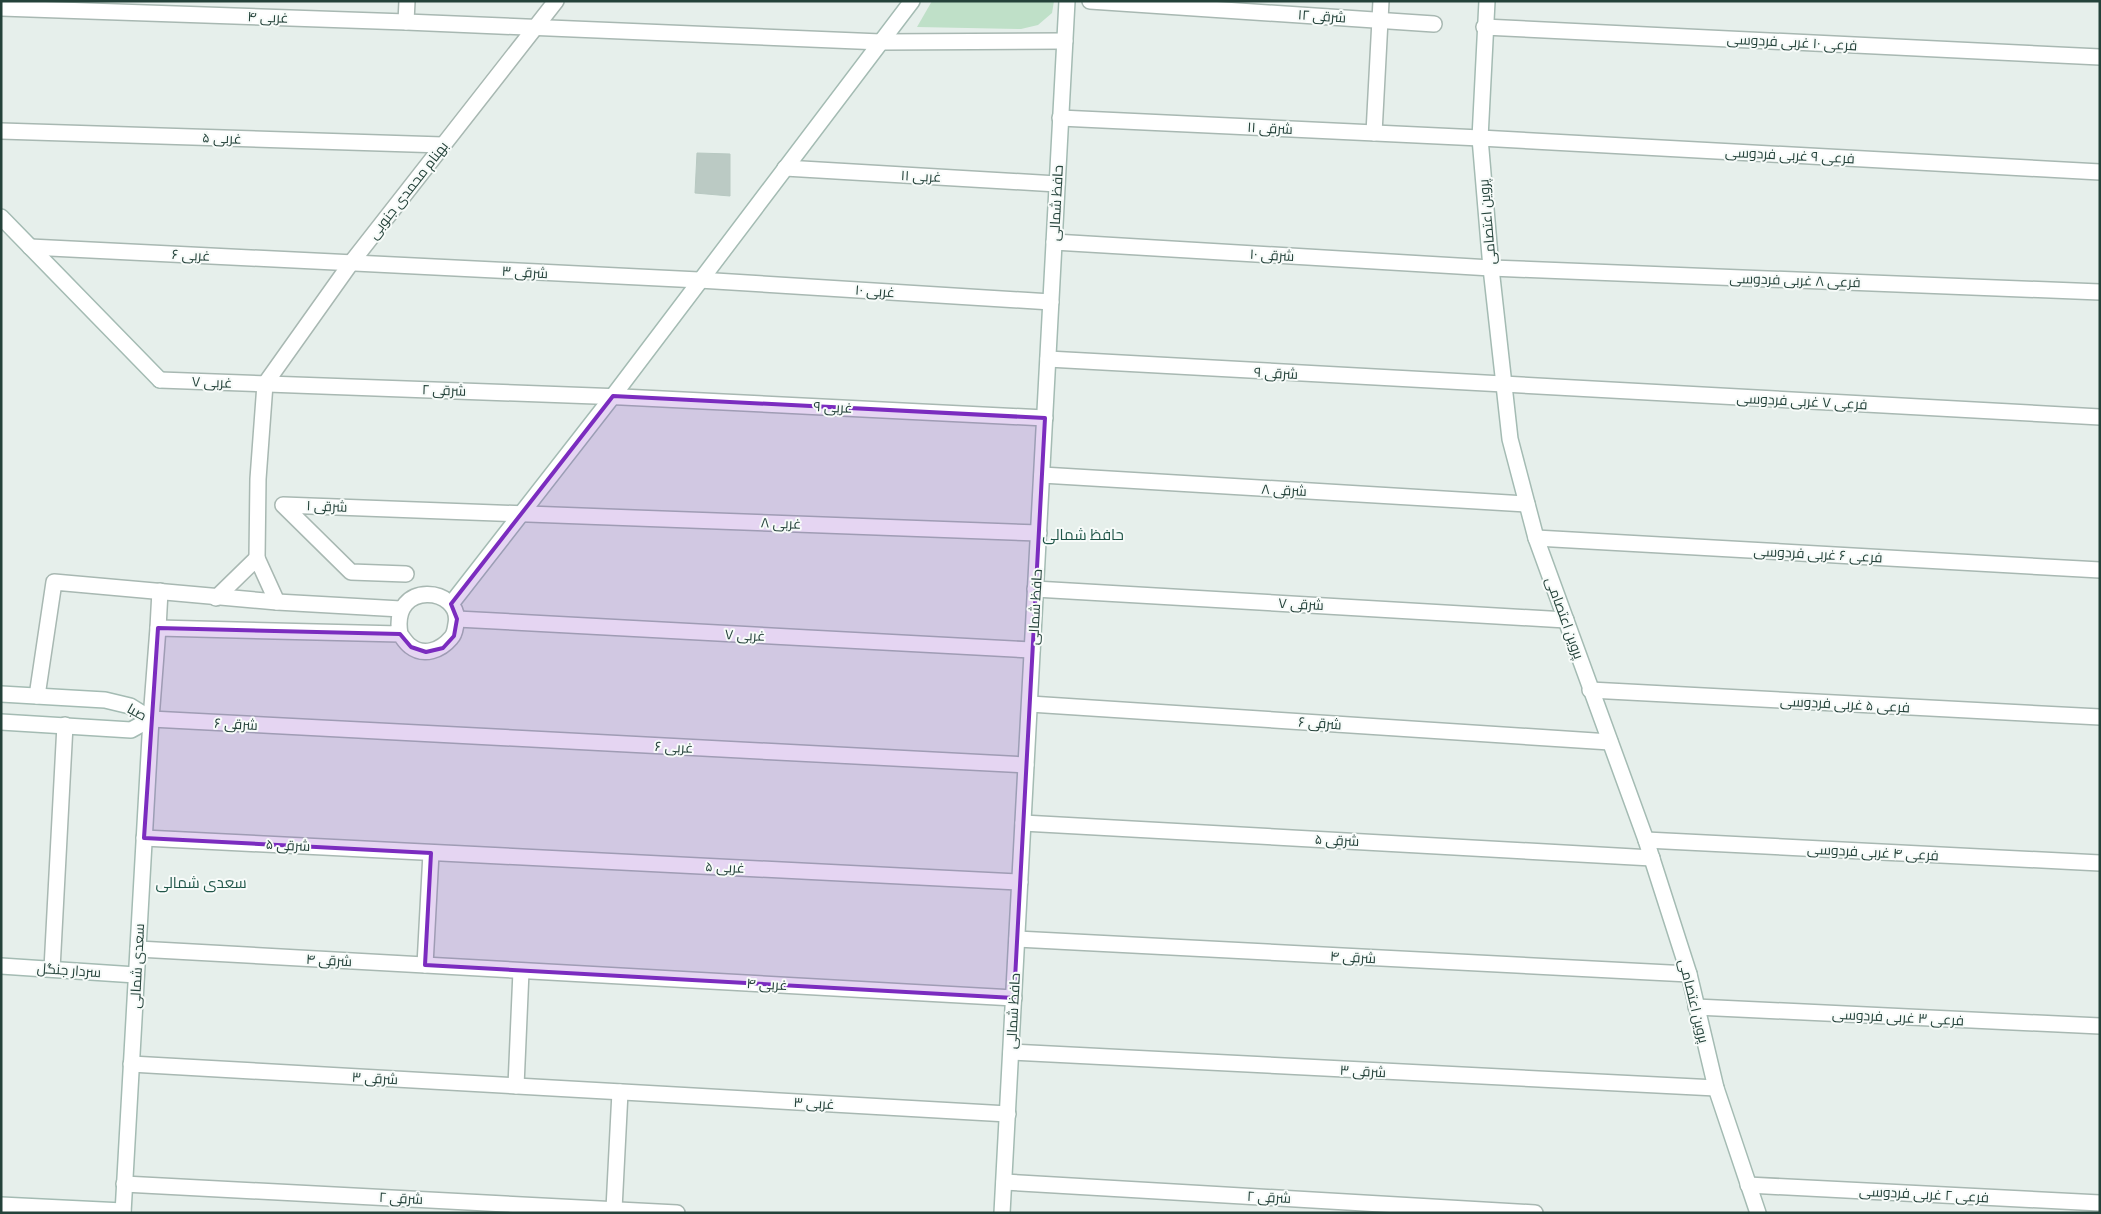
<svg xmlns="http://www.w3.org/2000/svg" width="2101" height="1214" font-family="Ubuntu,Cairo,sans-serif">
	<style>
		.green { fill: #bfe0c8 }
		.building { fill: #bbcac4; stroke: #b8c9c2 }
		.lines { fill: none; stroke-linecap: round; stroke-linejoin: round }
		.street-casing { stroke: #a8b8b2; stroke-width: 18 }
		.secondary-casing { stroke: #a4bbb3; stroke-width: 18 }
		.street { stroke: #fff; stroke-width: 15 }
		.secondary { stroke: #fff; stroke-width: 15 }
		.marked { fill: #7b2cbf; fill-opacity: 0.2; stroke: #7b2cbf; stroke-width: 4; stroke-linejoin: round }
		.labels { text-anchor: middle; dominant-baseline: central; stroke-width: 4; stroke-linejoin: round; paint-order: stroke }
		.street-label { font-size: 14px; fill: #24423a; stroke: #f7fbf9 }
		.neighbourhood-label { font-size: 15px; fill: #1f5548; stroke: #f7fbf9 }
	</style>
	<rect width="100%" height="100%" fill="#e6efeb"/>
	<!-- green -->
	<polygon class="green" points="932,1 1054,1 1052,13 1038,25 1021,29 917,27"/>
	<!-- building -->
	<polygon class="building" points="697,153 730,154 730,196 695,193"/>
	<g class="lines">
		<defs>
			<g id="street">
				<polyline points="1090,1 1434,24"/>
				<polyline points="1,8 406,22 881,42 1065,41"/>
				<polyline points="406,22 407,1"/>
				<polyline points="1484,27 2100,57"/>
				<polyline points="1060,118 1480,138 2100,172"/>
				<polyline points="1,131 443,145"/>
				<polyline points="1374,133 1381,1"/>
				<polyline points="785,168 1057,184"/>
				<polyline points="1054,242 1491,268 2100,292"/>
				<polyline points="30,247 699,280 1051,302"/>
				<polyline points="1048,359 2100,417"/>
				<polyline points="160,380 622,397 1045,418"/>
				<polyline points="265,384 351,263 556,1"/>
				<polyline points="1042,475 1527,504"/>
				<polyline points="1536,538 2100,570"/>
				<polyline points="257,558 258,479 265,384"/>
				<polyline points="406,574 351,572 283,505 1039,533"/>
				<polyline points="1035,589 1566,620"/>
				<polyline points="216,598 257,558 277,602"/>
				<polyline points="457,619 1032,650"/>
				<polyline points="158,628 160,591"/>
				<path d="M400,634C390,579 463,587 456,624C455,629 455,634 451,638C441,650 424,657 410,646C406,643 403,638 400,634L158,628L151,719L1026,765"/>
				<polyline points="1590,690 2100,717"/>
				<polyline points="37,696 54,582 277,602 401,609"/>
				<polyline points="1030,704 1610,742"/>
				<polyline points="1023,823 1652,858"/>
				<polyline points="144,838 1020,882"/>
				<polyline points="1646,840 2100,863"/>
				<polyline points="1017,939 1689,974"/>
				<polyline points="138,949 1014,998"/>
				<polyline points="425,965 431,853"/>
				<polyline points="52,969 65,725"/>
				<polyline points="1696,1007 2100,1026"/>
				<polyline points="1011,1052 1716,1088"/>
				<polyline points="131,1064 1008,1114"/>
				<polyline points="516,1086 521,971"/>
				<polyline points="1004,1182 1535,1213"/>
				<polyline points="124,1184 677,1213"/>
				<polyline points="1748,1185 2100,1203"/>
				<polyline points="614,1209 620,1092"/>
			</g>
			<g id="secondary">
				<polyline points="1487,1 1480,138 1491,268 1510,439 1536,538 1646,840 1689,974 1716,1088 1758,1213"/>
				<polyline points="1,217 160,380"/>
				<polyline points="451,604 613,396 912,1"/>
				<polyline points="1,694 105,700 130,706 151,719"/>
				<polyline points="1,722 131,730 151,719"/>
				<polyline points="1,966 136,975"/>
				<polyline points="1,1205 123,1211"/>
				<polyline points="123,1213 151,719"/>
				<polyline points="1002,1213 1067,1"/>
			</g>
		</defs>
		<!-- street casing -->
		<use href="#street" class="street-casing"/>
		<!-- secondary casing -->
		<use href="#secondary" class="secondary-casing"/>
		<!-- street -->
		<use href="#street" class="street"/>
		<!-- secondary -->
		<use href="#secondary" class="secondary"/>
	</g>
	<!-- marked area -->
	<path class="marked" d="M613,396L1045,418L1014,998L425,965L431,853L144,838L158,628L400,634L411,647L426,652L443,648L454,636L457,619L451,604Z"/>
	<g class="labels">
		<!-- street labels -->
		<g class="street-label">
			<text transform="translate(1322 16) rotate(4)">۱۲ شرقی</text>
			<text transform="translate(268 17) rotate(2)">۴ غربی</text>
			<text transform="translate(1792 42) rotate(3)">فرعی ۱۰ غربی فردوسی</text>
			<text transform="translate(1270 128) rotate(3)">۱۱ شرقی</text>
			<text transform="translate(222 138) rotate(2)">۵ غربی</text>
			<text transform="translate(1790 155) rotate(3)">فرعی ۹ غربی فردوسی</text>
			<text transform="translate(921 176) rotate(3)">۱۱ غربی</text>
			<text transform="translate(408 190) rotate(-52)">بهنام محمدی جنوبی</text>
			<text transform="translate(1056 203) rotate(-87)">حافظ شمالی</text>
			<text transform="translate(1487 222) rotate(-95)">پروین اعتصامی</text>
			<text transform="translate(191 255) rotate(3)">۶ غربی</text>
			<text transform="translate(1272 255) rotate(3)">شرقی ۱۰</text>
			<text transform="translate(525 272) rotate(3)">۳ شرقی</text>
			<text transform="translate(1795 280) rotate(2)">فرعی ۸ غربی فردوسی</text>
			<text transform="translate(875 291) rotate(4)">۱۰ غربی</text>
			<text transform="translate(1276 373) rotate(3)">شرقی ۹</text>
			<text transform="translate(212 382) rotate(2)">۷ غربی</text>
			<text transform="translate(444 390) rotate(2)">۲ شرقی</text>
			<text transform="translate(1802 401) rotate(3)">فرعی ۷ غربی فردوسی</text>
			<text transform="translate(833 407) rotate(3)">۹ غربی</text>
			<text transform="translate(1284 490) rotate(3)">۸ شرقی</text>
			<text transform="translate(327 506) rotate(2)">۱ شرقی</text>
			<text transform="translate(781 523) rotate(2)">۸ غربی</text>
			<text transform="translate(1818 554) rotate(3)">فرعی ۶ غربی فردوسی</text>
			<text transform="translate(1301 604) rotate(3)">۷ شرقی</text>
			<text transform="translate(1035 607) rotate(-87)">حافظ شمالی</text>
			<text transform="translate(1565 618) rotate(70)">پروین اعتصامی</text>
			<text transform="translate(745 635) rotate(3)">۷ غربی</text>
			<text transform="translate(1845 704) rotate(3)">فرعی ۵ غربی فردوسی</text>
			<text transform="translate(137 712) rotate(29)">صبا</text>
			<text transform="translate(1320 723) rotate(4)">۶ شرقی</text>
			<text transform="translate(236 724) rotate(3)">۶ شرقی</text>
			<text transform="translate(674 747) rotate(3)">۶ غربی</text>
			<text transform="translate(1337 840) rotate(3)">۵ شرقی</text>
			<text transform="translate(288 845) rotate(3)">۵ شرقی</text>
			<text transform="translate(1873 852) rotate(3)">فرعی ۴ غربی فردوسی</text>
			<text transform="translate(725 867) rotate(3)">۵ غربی</text>
			<text transform="translate(1353 957) rotate(3)">۴ شرقی</text>
			<text transform="translate(329 960) rotate(3)">۴ شرقی</text>
			<text transform="translate(137 966) rotate(-87)">سعدی شمالی</text>
			<text transform="translate(69 970) rotate(4)">سردار جنگل</text>
			<text transform="translate(767 984) rotate(3)">۴ غربی</text>
			<text transform="translate(1694 1001) rotate(76)">پروین اعتصامی</text>
			<text transform="translate(1013 1011) rotate(-87)">حافظ شمالی</text>
			<text transform="translate(1898 1017) rotate(3)">فرعی ۳ غربی فردوسی</text>
			<text transform="translate(1363 1071) rotate(3)">۳ شرقی</text>
			<text transform="translate(375 1078) rotate(3)">۳ شرقی</text>
			<text transform="translate(814 1103) rotate(3)">۳ غربی</text>
			<text transform="translate(1924 1194) rotate(3)">فرعی ۲ غربی فردوسی</text>
			<text transform="translate(1269 1197) rotate(3)">۲ شرقی</text>
			<text transform="translate(401 1198) rotate(3)">۲ شرقی</text>
		</g>
		<!-- neighbourhood labels -->
		<g class="neighbourhood-label">
			<text x="1083" y="534">حافظ شمالی</text>
			<text x="201" y="882">سعدی شمالی</text>
		</g>
	</g>
	<!-- border -->
	<rect width="2101" height="1214" fill="none" stroke="#24423a" stroke-width="5"/>
</svg>
